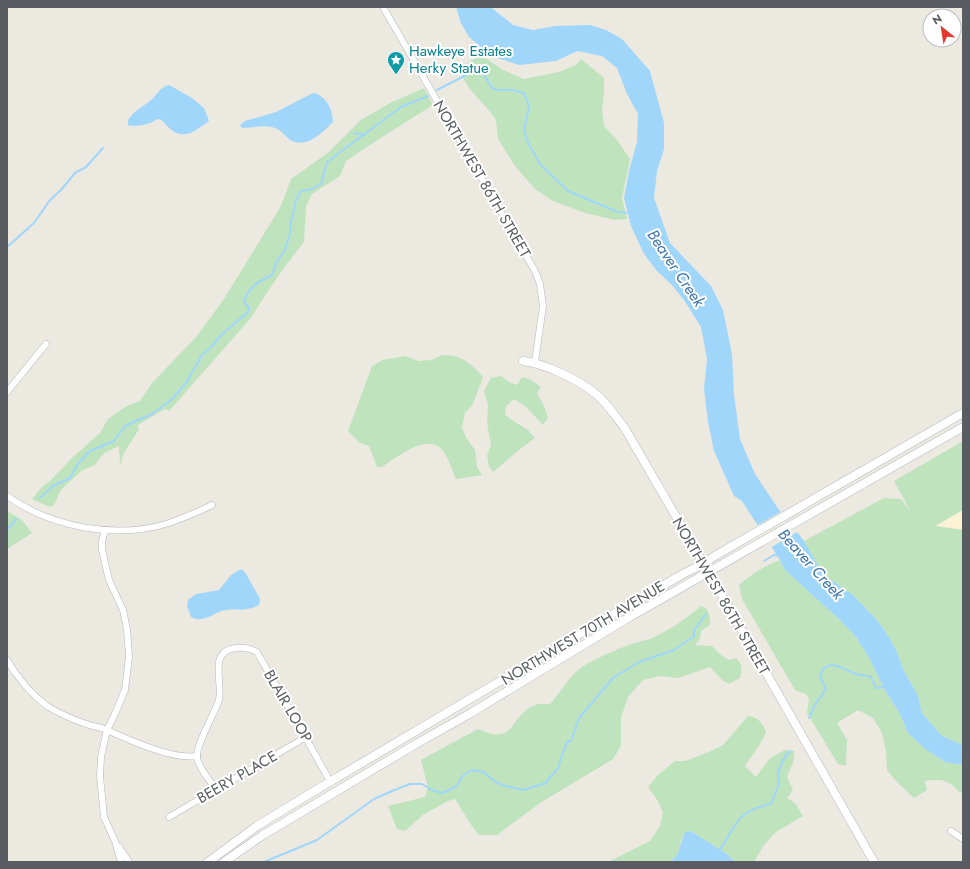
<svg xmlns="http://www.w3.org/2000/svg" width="970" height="869" font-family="Jost,sans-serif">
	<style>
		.commercial { fill: #fcf2d5 }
		.green { fill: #bee3bd }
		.water { fill: #a1d6fb }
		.pier { fill: #ece9e1 }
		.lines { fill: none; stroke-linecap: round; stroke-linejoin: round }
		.stream { stroke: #a1d6fb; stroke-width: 2 }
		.street-casing { stroke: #b3b7bb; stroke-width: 7 }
		.secondary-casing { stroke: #b4b8bd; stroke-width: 9 }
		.street { stroke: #fff; stroke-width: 6 }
		.secondary { stroke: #fff; stroke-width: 8 }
		.labels { text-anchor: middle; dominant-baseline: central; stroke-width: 4; stroke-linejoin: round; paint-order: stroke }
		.culture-label { font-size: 15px; fill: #0d838f; stroke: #fff; text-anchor: start }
		.street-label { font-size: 15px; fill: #595d61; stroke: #fff }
		.water-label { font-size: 16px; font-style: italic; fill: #4078ac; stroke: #fff }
	</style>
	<rect width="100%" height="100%" fill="#ece9e1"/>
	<!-- commercial -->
	<polygon class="commercial" points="963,510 963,530 935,526"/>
	<!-- green -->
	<g class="green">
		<polygon points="481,55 503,70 524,79 559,72 576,65 581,59 604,78 604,92 602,111 604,126 617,140 630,159 622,198 627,219 615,220 585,213 553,201 535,189 515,166 498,139 496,120 491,113 469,88 458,69"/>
		<polygon points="424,88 433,105 382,137 346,161 340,176 312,194 306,206 304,242 280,273 250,319 169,411 165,409 138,425 139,429 124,453 120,465 119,446 104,453 95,465 81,471 61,490 54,505 50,507 32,499 43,486 49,482 72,458 100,433 108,419 125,407 140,401 152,383 197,336 224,299 281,206 291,179 329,152 361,120 390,103"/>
		<path d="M442,355C461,354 472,364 483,377L472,406L465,412L462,428L467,439L475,450L477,467L482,475L456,479C452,470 449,459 443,451C429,431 396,458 382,467H377L369,446L360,443L348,431L372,366L383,360L405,356L419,361L431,360Z"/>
		<polygon points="501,376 509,382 517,385 522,377 531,380 541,387 537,393 543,404 548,418 543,425 525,406 514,399 506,406 505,415 515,422 528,430 535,438 520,449 493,472 489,467 487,455 491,446 487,422 488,405 484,391 491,378"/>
		<polygon points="963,441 963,510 935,526 963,530 963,745 942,736 922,713 918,696 903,669 897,652 889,637 877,620 853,595 823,575 804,541 884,498 901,499 911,512 894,481"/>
		<polygon points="7,511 22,520 32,533 7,549"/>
		<path d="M780,560L785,570L841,621L856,637L869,658L887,694L899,712L908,733L925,749L945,762L963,765V791L960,793C948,779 942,779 925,781L927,790L914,798L896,781L887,770L886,751L882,733L873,718L858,710L837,723L847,740L846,766L838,764L807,713L809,699L806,694L795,690L742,599L739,585C752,574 764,566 780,560Z"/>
		<path d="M701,606C710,608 710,618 710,625L701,631L700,639L695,645L712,646L721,655L729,660L736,658C743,665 742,669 740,678L729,684L722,680L710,667L678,678L660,676L643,680L628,697L621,717V746L613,759L540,803L497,835H479L472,826L455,799L448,801L424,814L405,831L397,829L388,806L425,797L428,787L421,760L478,729C513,745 508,723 529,708C535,703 543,704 550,704C562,691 569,675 585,665C597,658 615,650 629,645C636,642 643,641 650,639C668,631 686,619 701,606Z"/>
		<path d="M748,716C758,717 763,723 766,733L760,744L745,766L756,777L770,758L785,750L794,751V760L787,777L793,790L787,798L795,803L803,816L776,832L764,845L754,862H735L728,855L691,831L682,838L677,855L670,862H608L650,841L660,826L663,813L658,801L648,787L658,775L675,761H685L709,752L723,745Z"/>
	</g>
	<!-- water -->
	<g class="water">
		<polygon points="456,7 492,7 493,9 513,25 533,30 555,26 590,25 606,30 622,39 650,71 664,123 664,149 657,171 654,198 670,243 711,286 723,310 732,354 734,395 740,439 755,474 777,507 804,541 823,574 853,595 877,620 889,637 897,652 903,669 918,696 922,713 942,736 963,745 963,765 945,762 925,749 908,733 899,712 887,694 869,658 856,637 841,621 785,570 780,560 742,501 734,496 714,451 708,422 704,389 707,359 701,327 684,300 671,284 657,271 644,254 631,226 624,198 629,171 637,142 638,114 627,94 617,68 602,56 577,51 556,61 519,65 491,56 469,37 461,23"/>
		<path d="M169,85L192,98L204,108L209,121C195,131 184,142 168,127C166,125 163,120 159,119C156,119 153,122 150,123C144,125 134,127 128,125V120C134,111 142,107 150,101C157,96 159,87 169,85Z"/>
		<path d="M313,93C326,95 333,110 333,122C323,132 308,148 292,141C286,138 282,130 275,128C265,124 253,128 243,128L240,126L241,124L245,121L276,112Z"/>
		<path d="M241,569L245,572L260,599L259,605C244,613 235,607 221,611C211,615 202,623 191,617L187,606L188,600L196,594L219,590L231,575Z"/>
		<polygon points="691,831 728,855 735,862 670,862 677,855 685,832"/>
	</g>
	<!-- pier -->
	<polygon class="pier" points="782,511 799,531 770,548 756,526"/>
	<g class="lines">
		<!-- stream -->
		<g class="stream">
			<polyline points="437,90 478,69 481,70 492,88 497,90 512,90 524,93 529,106 525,126 525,133 528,143 540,164 568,191 618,212 630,213"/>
			<polyline points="354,133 364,135"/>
			<polyline points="7,247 34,223 50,200 61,190 75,173 86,167 103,148"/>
			<path d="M40,498L53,486L70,478L77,465L90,451L114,441L125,426L152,414L172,399L186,383L202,355L211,347L221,335L248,312L249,308L244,302C248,287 258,282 272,275L276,263L285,250L291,229L290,227L296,200L301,191L312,189L321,184L327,162L401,107L428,96"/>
			<polyline points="7,530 16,519"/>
			<polyline points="764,561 774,555 780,556"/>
			<path d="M809,718L816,703L826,689L820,676C827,655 844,670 856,674C861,676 866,675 871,677L876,688L885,687"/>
			<path d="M718,852C738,826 733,812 771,804L779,784L778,772L784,758L790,751"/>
			<polyline points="264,862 317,840 374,799 392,791 410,784 422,784 434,791 443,793 457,786 461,778 465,774 472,770 484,772 494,781 502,785 523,790 546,783 548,779 558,769 561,758 567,742 571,741 579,718 613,678 639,662 674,650 694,636 694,630 706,614"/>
		</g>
		<defs>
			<g id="street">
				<polyline points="383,7 535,271 540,284 543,306 535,362"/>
				<polyline points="7,392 46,344"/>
				<path d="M7,496C51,527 116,540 169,523C183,518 198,512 212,505"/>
				<polyline points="105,530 102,541 102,550 109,580 123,610 127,629 129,656 125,690 114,716 107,730 101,757 100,776 104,817 115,841 121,862"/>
				<path d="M7,660C17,677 31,694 47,706C60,714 74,720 89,725C95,727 101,727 107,730C129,740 173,760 197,756"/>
				<path d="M216,790C210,780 199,769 197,758C195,746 215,713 219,700C223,681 208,651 236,648C244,647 250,648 257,652L330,781"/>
				<polyline points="169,817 306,737"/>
				<polyline points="951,831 963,839"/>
				<polyline points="119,847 129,862"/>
			</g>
			<g id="secondary">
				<path d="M523,361C546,364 577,379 596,394C607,403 615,416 624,427L724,599L874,862"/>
				<polyline points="208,862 257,826 311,793 622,609 683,574 703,564 713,557 963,413"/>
				<polyline points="224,862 263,835 416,744 471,713 628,618 963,427"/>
			</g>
		</defs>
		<!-- street casing -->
		<use href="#street" class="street-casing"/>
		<!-- secondary casing -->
		<use href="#secondary" class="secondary-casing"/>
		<!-- street -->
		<use href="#street" class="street"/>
		<!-- secondary -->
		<use href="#secondary" class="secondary"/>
	</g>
	<!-- icons -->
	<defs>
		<symbol id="sight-pin" viewBox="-11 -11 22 30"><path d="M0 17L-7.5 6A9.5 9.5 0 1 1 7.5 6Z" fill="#0f9aa8" stroke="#fff"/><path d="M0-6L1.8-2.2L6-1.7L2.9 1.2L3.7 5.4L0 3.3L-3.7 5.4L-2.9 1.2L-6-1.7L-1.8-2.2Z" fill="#fff"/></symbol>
	</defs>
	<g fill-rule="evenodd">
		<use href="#sight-pin" x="386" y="50" width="20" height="27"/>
	</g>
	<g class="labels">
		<!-- culture labels -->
		<g class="culture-label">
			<text x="409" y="51">Hawkeye Estates<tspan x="409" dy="17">Herky Statue</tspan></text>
		</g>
		<!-- street labels -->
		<g class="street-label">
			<text transform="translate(482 179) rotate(60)">NORTHWEST 86TH STREET</text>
			<text transform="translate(721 596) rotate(60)">NORTHWEST 86TH STREET</text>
			<text transform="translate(583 633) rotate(-31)">NORTHWEST 70TH AVENUE</text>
			<text transform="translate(288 706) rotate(60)">BLAIR LOOP</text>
			<text transform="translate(237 777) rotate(-30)">BEERY PLACE</text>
		</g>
		<!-- water labels -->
		<g class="water-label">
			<text transform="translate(676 268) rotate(56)">Beaver Creek</text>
			<text transform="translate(811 564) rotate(48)">Beaver Creek</text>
		</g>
	</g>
	<!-- border -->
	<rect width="970" height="869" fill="none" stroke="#595d61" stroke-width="16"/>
	<!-- north arrow -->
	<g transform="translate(942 28) rotate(330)"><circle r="19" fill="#ffffff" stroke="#bdbec0"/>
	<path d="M0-3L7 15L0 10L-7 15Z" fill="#e23a31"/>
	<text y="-6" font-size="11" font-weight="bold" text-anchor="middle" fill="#595d61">N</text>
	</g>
</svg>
